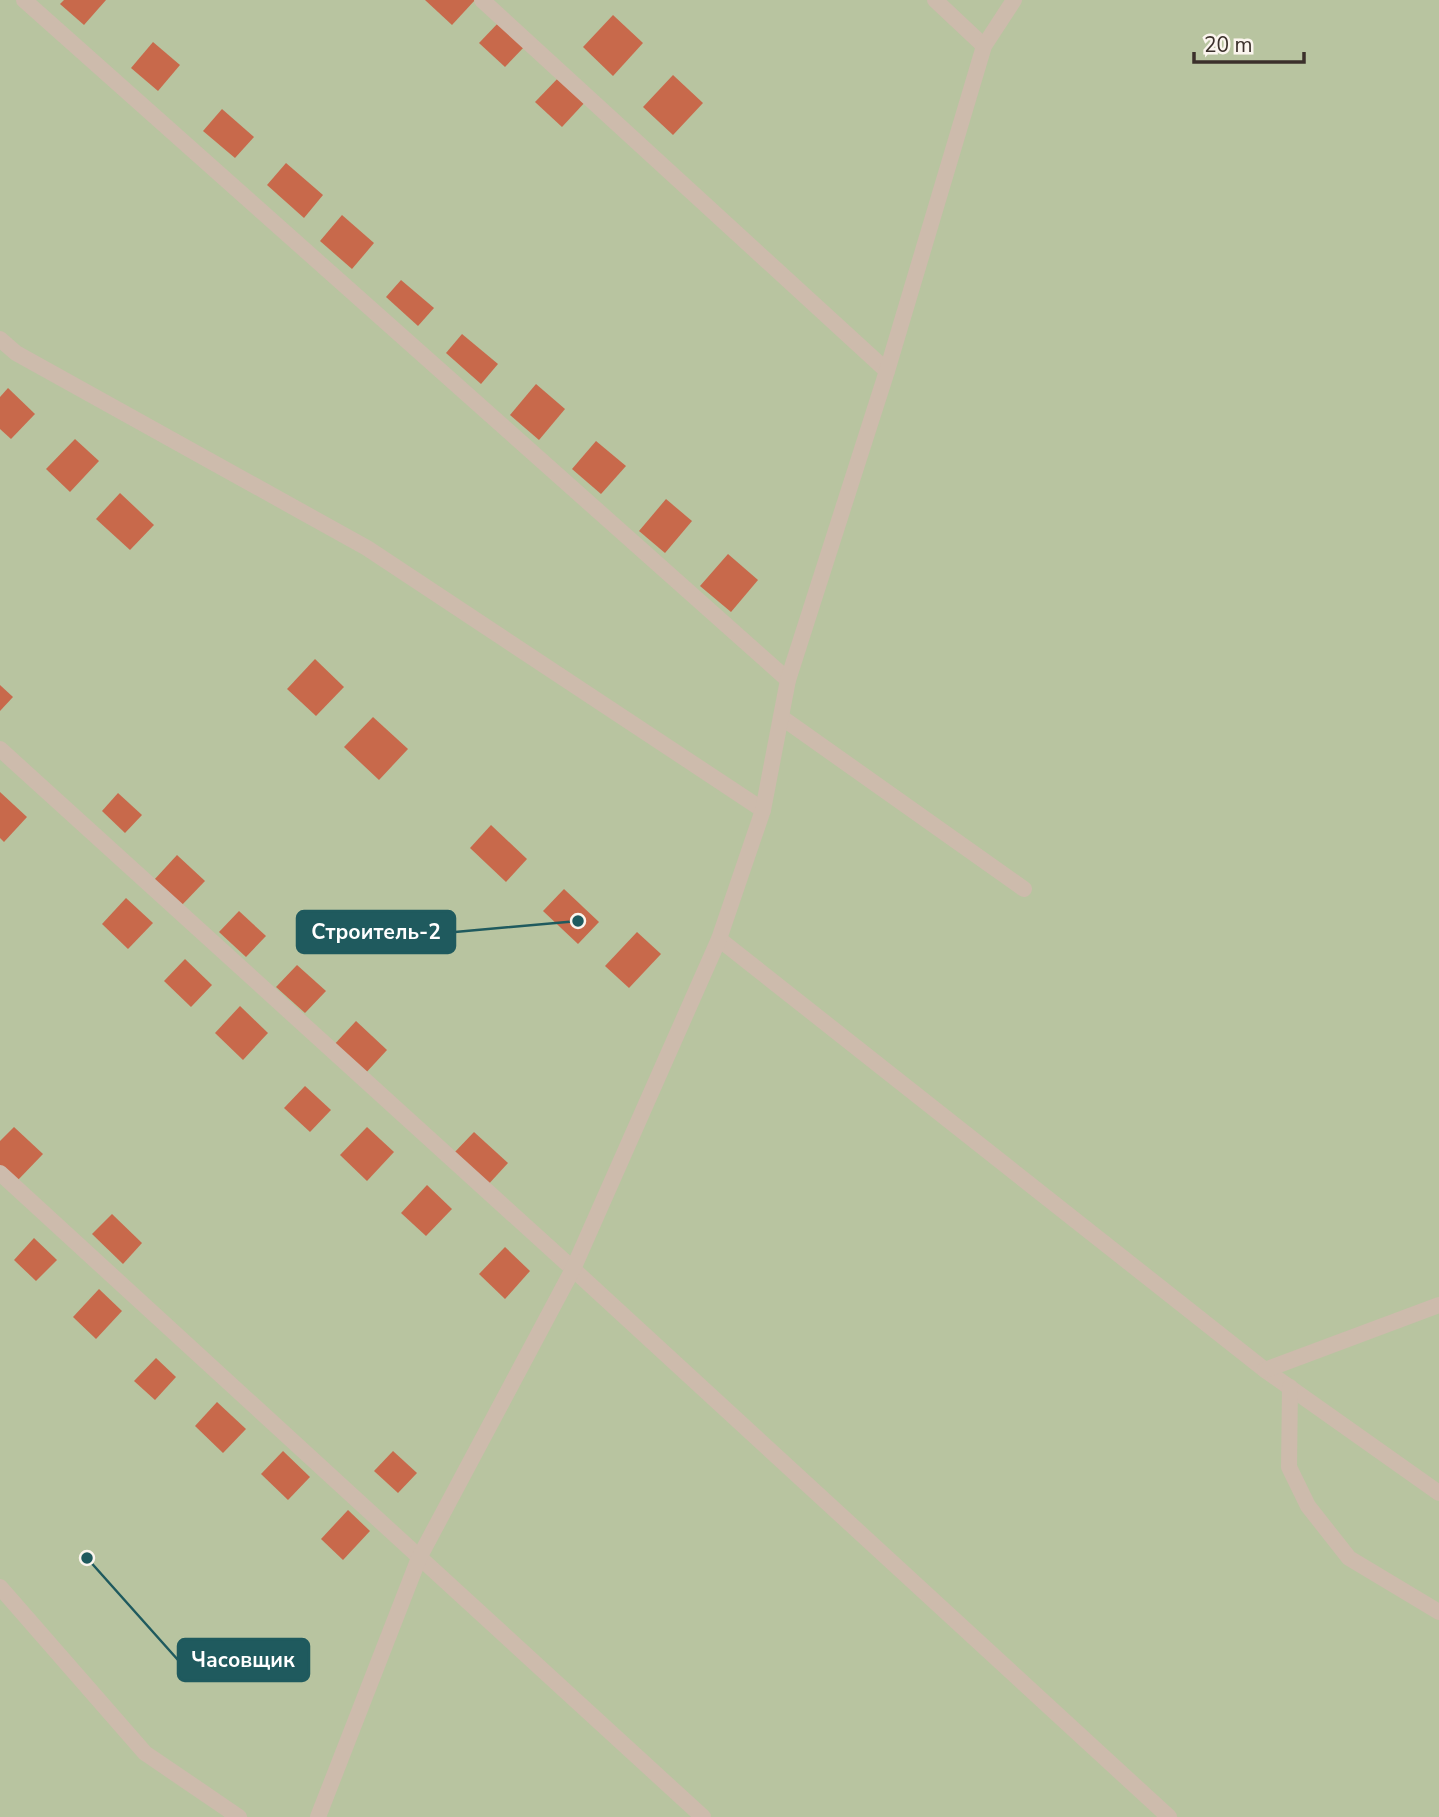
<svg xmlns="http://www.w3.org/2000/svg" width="1439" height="1817" font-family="'Nunito Sans',sans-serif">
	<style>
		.green { fill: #b8c4a0 }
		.building { fill: #c8694b }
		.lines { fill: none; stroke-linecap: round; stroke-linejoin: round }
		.lane { stroke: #cdbbac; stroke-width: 16 }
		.leader { fill: none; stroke: #1f5a5e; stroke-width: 2.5 }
		.callout-dot { fill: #1f5a5e; stroke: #fbf5ee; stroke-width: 2.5 }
		.callout { fill: #1f5a5e; stroke: #1f5a5e; stroke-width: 2.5 }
		.callout-label { font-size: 21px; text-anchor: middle; font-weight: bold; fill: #fff }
	</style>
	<rect width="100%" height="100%" fill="#f4ebe1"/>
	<!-- green -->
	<rect class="green" x="0" y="0" width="1439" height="1817"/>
	<!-- building -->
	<g class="building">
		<polygon points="64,0 106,0 84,25 60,4"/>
		<polygon points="425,0 475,0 452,25"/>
		<polygon points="613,15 643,43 613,76 583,47"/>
		<polygon points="500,21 526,45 505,67 479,43"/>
		<polygon points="153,42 180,65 158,91 131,68"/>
		<polygon points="561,75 587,100 562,127 535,102"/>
		<polygon points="673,75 703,103 673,135 643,107"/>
		<polygon points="222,109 254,137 235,158 203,131"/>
		<polygon points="286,163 323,195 304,218 267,185"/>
		<polygon points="342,215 374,243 352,269 320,241"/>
		<polygon points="401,280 434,308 418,326 386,297"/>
		<polygon points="462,334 498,364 481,384 446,353"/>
		<polygon points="536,384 565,409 539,440 510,415"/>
		<polygon points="8,388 35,414 11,439 0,429 0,397"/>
		<polygon points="75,439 99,461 70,492 46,469"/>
		<polygon points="596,441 626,466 601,494 572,469"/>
		<polygon points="120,493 154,525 130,550 96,519"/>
		<polygon points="666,499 692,521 665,553 639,531"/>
		<polygon points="728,554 758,580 731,612 700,586"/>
		<polygon points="315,659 344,687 316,716 287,689"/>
		<polygon points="0,685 13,697 0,711"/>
		<polygon points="373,717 408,749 379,780 344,747"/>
		<polygon points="0,792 27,817 4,842 0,838"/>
		<polygon points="118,793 142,815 125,833 102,811"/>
		<polygon points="491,825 527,859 506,882 470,848"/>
		<polygon points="177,855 205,881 181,906 154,880"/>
		<polygon points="564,889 599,922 578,944 543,911"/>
		<polygon points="126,898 153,923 128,949 102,924"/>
		<polygon points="239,911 266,936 246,957 219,932"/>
		<polygon points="637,932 661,954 629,988 605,966"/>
		<polygon points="185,959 212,985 191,1007 164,981"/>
		<polygon points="297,965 326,991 305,1013 276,987"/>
		<polygon points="240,1006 268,1033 243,1060 215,1033"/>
		<polygon points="356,1021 387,1050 363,1076 332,1047"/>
		<polygon points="305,1086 331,1110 310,1132 284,1108"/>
		<polygon points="14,1127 43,1154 17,1181 0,1165 0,1141"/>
		<polygon points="367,1127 394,1152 367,1181 340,1155"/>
		<polygon points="474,1132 508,1163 486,1187 452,1155"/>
		<polygon points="427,1185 452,1209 426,1236 401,1213"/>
		<polygon points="112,1214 142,1243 123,1264 92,1234"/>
		<polygon points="34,1238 57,1260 36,1281 14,1260"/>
		<polygon points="505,1247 530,1271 505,1299 479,1274"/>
		<polygon points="99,1289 122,1311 96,1339 73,1317"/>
		<polygon points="156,1358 176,1377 155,1400 134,1381"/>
		<polygon points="217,1402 246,1429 223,1453 195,1426"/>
		<polygon points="283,1451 310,1477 288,1500 261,1474"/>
		<polygon points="393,1451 417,1473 398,1493 374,1471"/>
		<polygon points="348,1510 370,1531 343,1560 321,1539"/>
	</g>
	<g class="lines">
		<!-- lane -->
		<g class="lane">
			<polyline points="24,0 788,680"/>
			<polyline points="482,0 887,371"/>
			<polyline points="935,0 984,46"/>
			<polyline points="0,339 16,353 367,548 763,810"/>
			<polyline points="781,717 1024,889"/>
			<polyline points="0,749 573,1269 1169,1817"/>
			<polyline points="719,939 1265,1370 1439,1493"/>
			<polyline points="0,1173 703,1817"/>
			<polyline points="1265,1370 1439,1305"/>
			<polyline points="1290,1387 1289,1467 1308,1506 1349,1558 1439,1612"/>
			<polyline points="0,1587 145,1753 239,1817"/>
			<polyline points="318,1817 419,1558 573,1269 719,939 763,810 788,680 887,371 984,46 1014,0"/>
		</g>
	</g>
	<!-- callouts -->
	<path class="leader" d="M578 921L455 932M87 1558L178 1660"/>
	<g class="callout-dot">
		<circle cx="578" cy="921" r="7"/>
		<circle cx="87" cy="1558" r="7"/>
	</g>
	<g class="callout">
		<rect x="297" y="911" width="158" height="42" rx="7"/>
		<rect x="178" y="1639" width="131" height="42" rx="7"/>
	</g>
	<g class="callout-label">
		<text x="376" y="939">Строитель-2</text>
		<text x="243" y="1667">Часовщик</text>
	</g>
	<!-- scale -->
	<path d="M1194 52v10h110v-10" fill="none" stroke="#3b302b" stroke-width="3.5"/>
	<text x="1204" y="52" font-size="21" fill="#3b302b" stroke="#fbf5ee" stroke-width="5" paint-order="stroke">20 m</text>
</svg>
